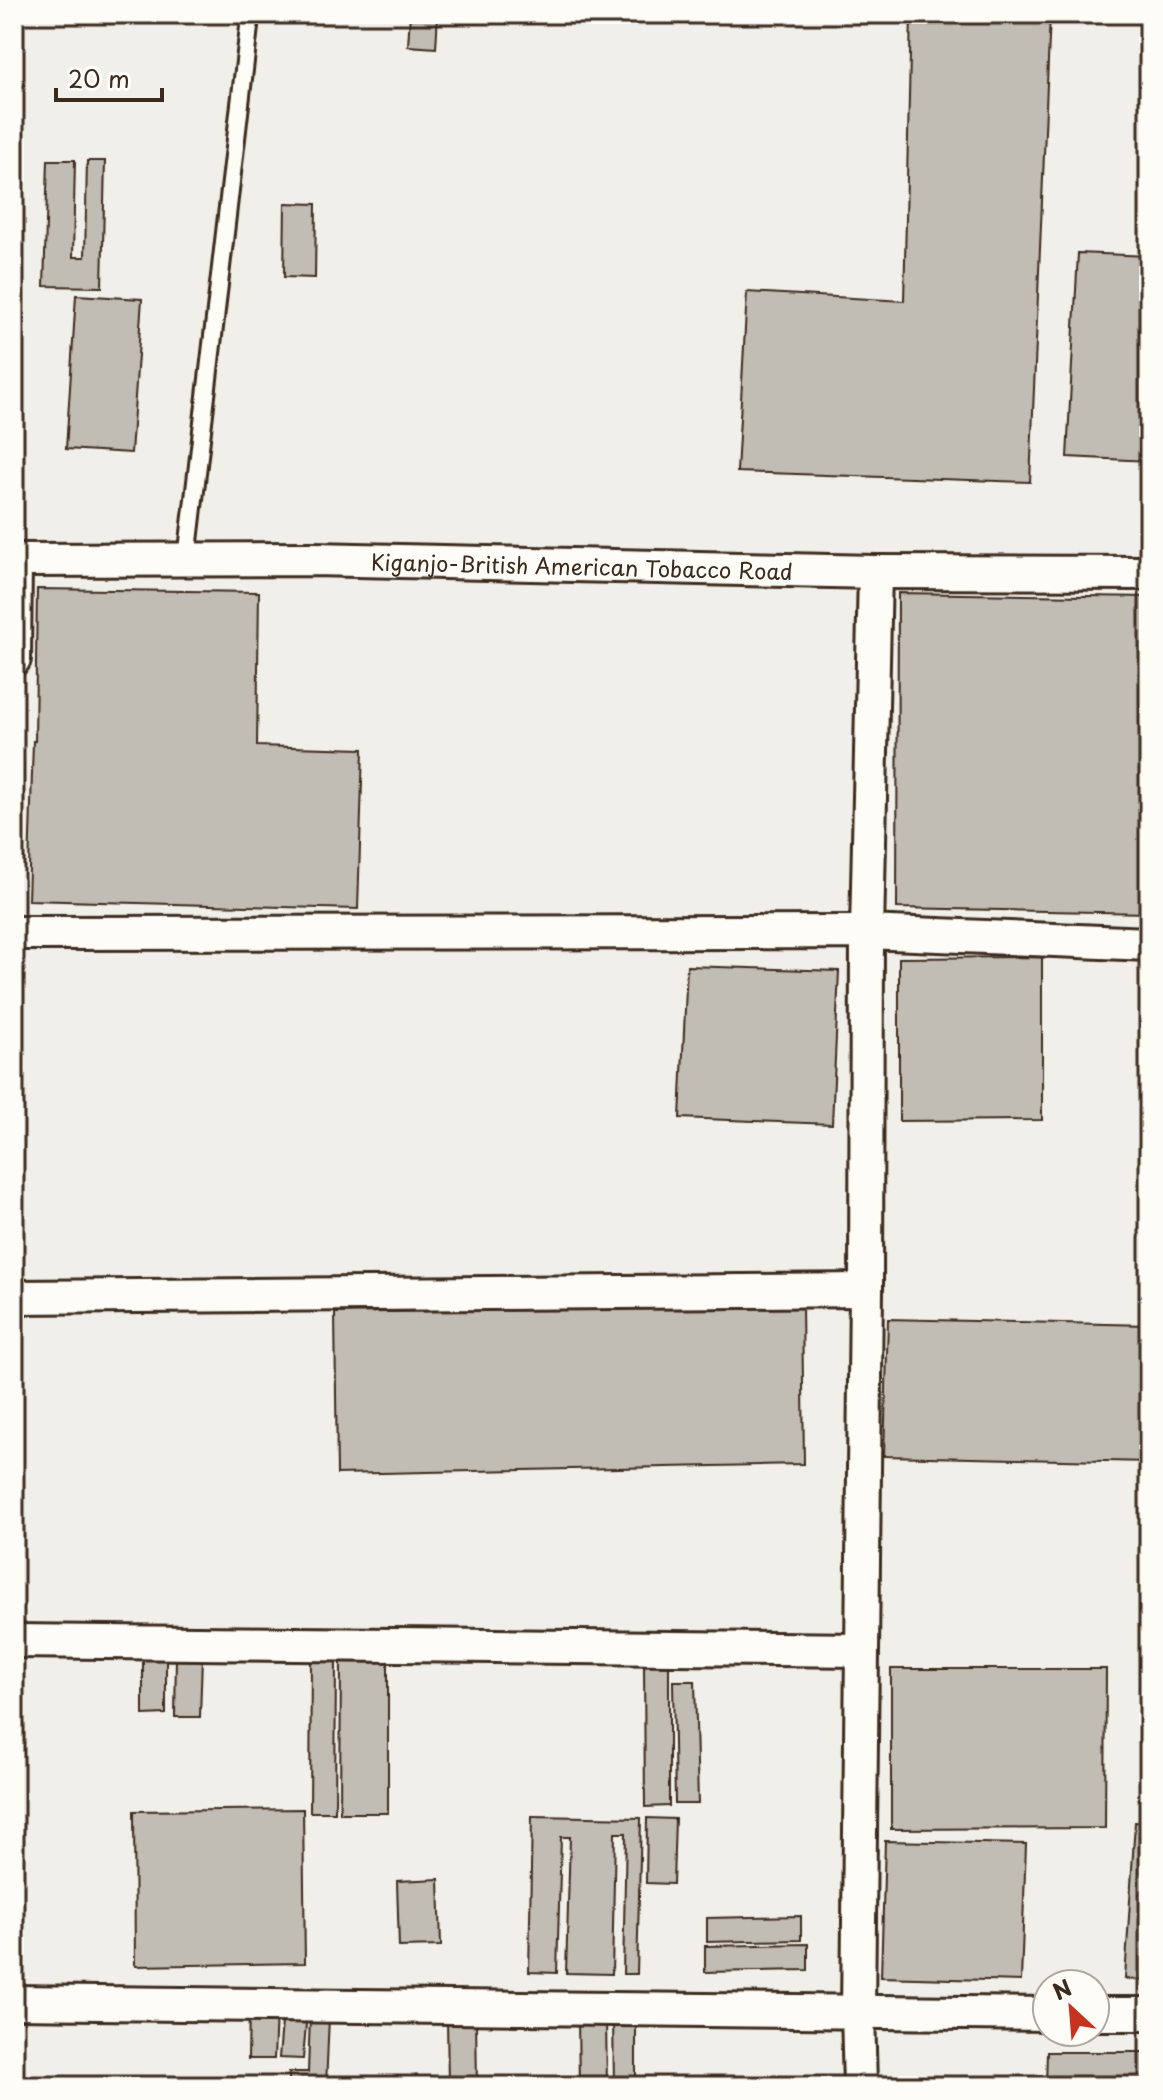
<svg xmlns="http://www.w3.org/2000/svg" width="1163" height="2100" font-family="'Playpen Sans',sans-serif">
	<style>
		.building { fill: #c1bcb4; stroke: #3b2a1e; stroke-width: 2 }
		.lines { fill: none; stroke-linecap: round; stroke-linejoin: round }
		.service-casing { stroke: #3b2a1e; stroke-width: 22 }
		.minor-casing { stroke: #3b2a1e; stroke-width: 38 }
		.service { stroke: #fdfcf7; stroke-width: 16 }
		.minor { stroke: #fdfcf7; stroke-width: 32 }
		.labels { text-anchor: middle; dominant-baseline: central; stroke-width: 7; stroke-linejoin: round; paint-order: stroke }
		.street-label { font-size: 22px; fill: #3b2a1e; stroke: #fdfcf7 }
	</style>
	<rect width="100%" height="100%" fill="#f1efea"/>
	<filter id="ink" filterUnits="userSpaceOnUse"><feTurbulence type="fractalNoise" baseFrequency=".0125" numOctaves="2"/><feDisplacementMap in="SourceGraphic" scale="16" xChannelSelector="R" yChannelSelector="G"/><feConvolveMatrix kernelMatrix="1 2 1 2 8 2 1 2 1" color-interpolation-filters="sRGB"/></filter>
	<g filter="url(#ink)">
		<!-- building -->
		<g class="building">
			<polygon points="410,14 438,14 436,48 408,46"/>
			<polygon points="451,14 477,14 477,22 451,20"/>
			<polygon points="911,14 1050,14 1030,482 737,472 747,292 904,301"/>
			<polygon points="48,160 75,160 73,257 85,257 87,161 105,161 102,287 44,286"/>
			<polygon points="285,203 316,204 315,278 284,277"/>
			<polygon points="1078,253 1149,256 1149,461 1067,457"/>
			<polygon points="76,295 142,299 131,453 66,449"/>
			<polygon points="37,589 259,592 257,746 363,749 358,909 28,900 33,741 35,741"/>
			<polygon points="898,593 1149,597 1149,913 897,908"/>
			<polygon points="1042,957 1042,1120 899,1121 899,958"/>
			<polygon points="687,966 839,971 832,1124 680,1118"/>
			<polygon points="802,1304 804,1464 337,1474 335,1313"/>
			<polygon points="888,1319 1149,1325 1149,1462 884,1456"/>
			<polygon points="166,1654 166,1714 143,1715 143,1655"/>
			<polygon points="176,1657 202,1657 200,1717 175,1717"/>
			<polygon points="311,1658 336,1658 335,1812 310,1812"/>
			<polygon points="341,1662 388,1662 388,1813 340,1813"/>
			<polygon points="644,1664 669,1664 669,1806 645,1807"/>
			<polygon points="891,1669 1106,1669 1105,1828 891,1829"/>
			<polygon points="673,1681 695,1681 698,1804 675,1804"/>
			<polygon points="303,1809 305,1963 135,1966 134,1811"/>
			<polygon points="532,1816 641,1818 637,1974 623,1974 626,1833 615,1833 612,1974 566,1973 570,1837 561,1837 557,1973 529,1972"/>
			<polygon points="647,1818 675,1819 673,1884 646,1883"/>
			<polygon points="1135,1822 1149,1823 1149,1980 1125,1979"/>
			<polygon points="885,1841 1026,1844 1021,1981 881,1977"/>
			<polygon points="439,1879 441,1946 399,1947 397,1881"/>
			<polygon points="801,1916 801,1940 707,1942 707,1918"/>
			<polygon points="808,1944 808,1970 705,1972 705,1946"/>
			<polygon points="249,2010 276,2011 274,2059 248,2059"/>
			<polygon points="283,2010 307,2012 303,2059 279,2058"/>
			<polygon points="310,2017 329,2017 326,2086 289,2086 289,2072 308,2072"/>
			<polygon points="613,2017 636,2017 636,2086 614,2086"/>
			<polygon points="447,2018 476,2018 477,2086 448,2086"/>
			<polygon points="578,2018 606,2018 607,2086 579,2086"/>
			<polygon points="1047,2052 1149,2052 1149,2086 1046,2086"/>
		</g>
		<g class="lines">
			<defs>
				<polyline id="service" points="187,559 249,27"/>
				<g id="minor">
					<path id="s1" d="M14,560L314,559L875,572L1149,573"/>
					<polyline points="14,659 15,560"/>
					<polyline points="14,933 867,932 1149,944"/>
					<polyline points="14,1297 866,1290"/>
					<polyline points="14,1641 861,1650"/>
					<polyline points="14,2002 1047,2014"/>
					<polyline points="1095,2014 1149,2014"/>
					<polyline points="860,2086 858,2012 866,1290 867,932 875,572"/>
				</g>
			</defs>
			<!-- service casing -->
			<use href="#service" class="service-casing"/>
			<!-- minor casing -->
			<use href="#minor" class="minor-casing"/>
			<!-- service -->
			<use href="#service" class="service"/>
			<!-- minor -->
			<use href="#minor" class="minor"/>
		</g>
	</g>
	<g class="labels">
		<!-- street labels -->
		<g class="street-label">
			<text stroke="none"><textPath href="#s1" startOffset="568">Kiganjo-British American Tobacco Road</textPath></text>
		</g>
	</g>
	<!-- margin -->
	<rect width="1163" height="2100" fill="none" stroke="#fdfcf7" stroke-width="48"/>
	<rect x="24" y="24" width="1115" height="2052" fill="none" stroke="#3b2a1e" stroke-width="3" filter="url(#ink)"/>
	<!-- north arrow -->
	<g transform="translate(1071 2008) rotate(334)"><circle r="38" fill="#fdfcf7" stroke="#afa8a0" stroke-width="2"/>
	<path d="M0-6L14 30L0 20L-14 30Z" fill="#c8321e"/>
	<text y="-12" font-size="22" font-weight="bold" text-anchor="middle" fill="#3b2a1e">N</text>
	</g>
	<!-- scale -->
	<path d="M56 88v12h106v-12" fill="none" stroke="#3b2a1e" stroke-width="4"/>
	<text x="68" y="88" font-size="24" fill="#3b2a1e" stroke="#fdfcf7" stroke-width="6" paint-order="stroke">20 m</text>
</svg>
